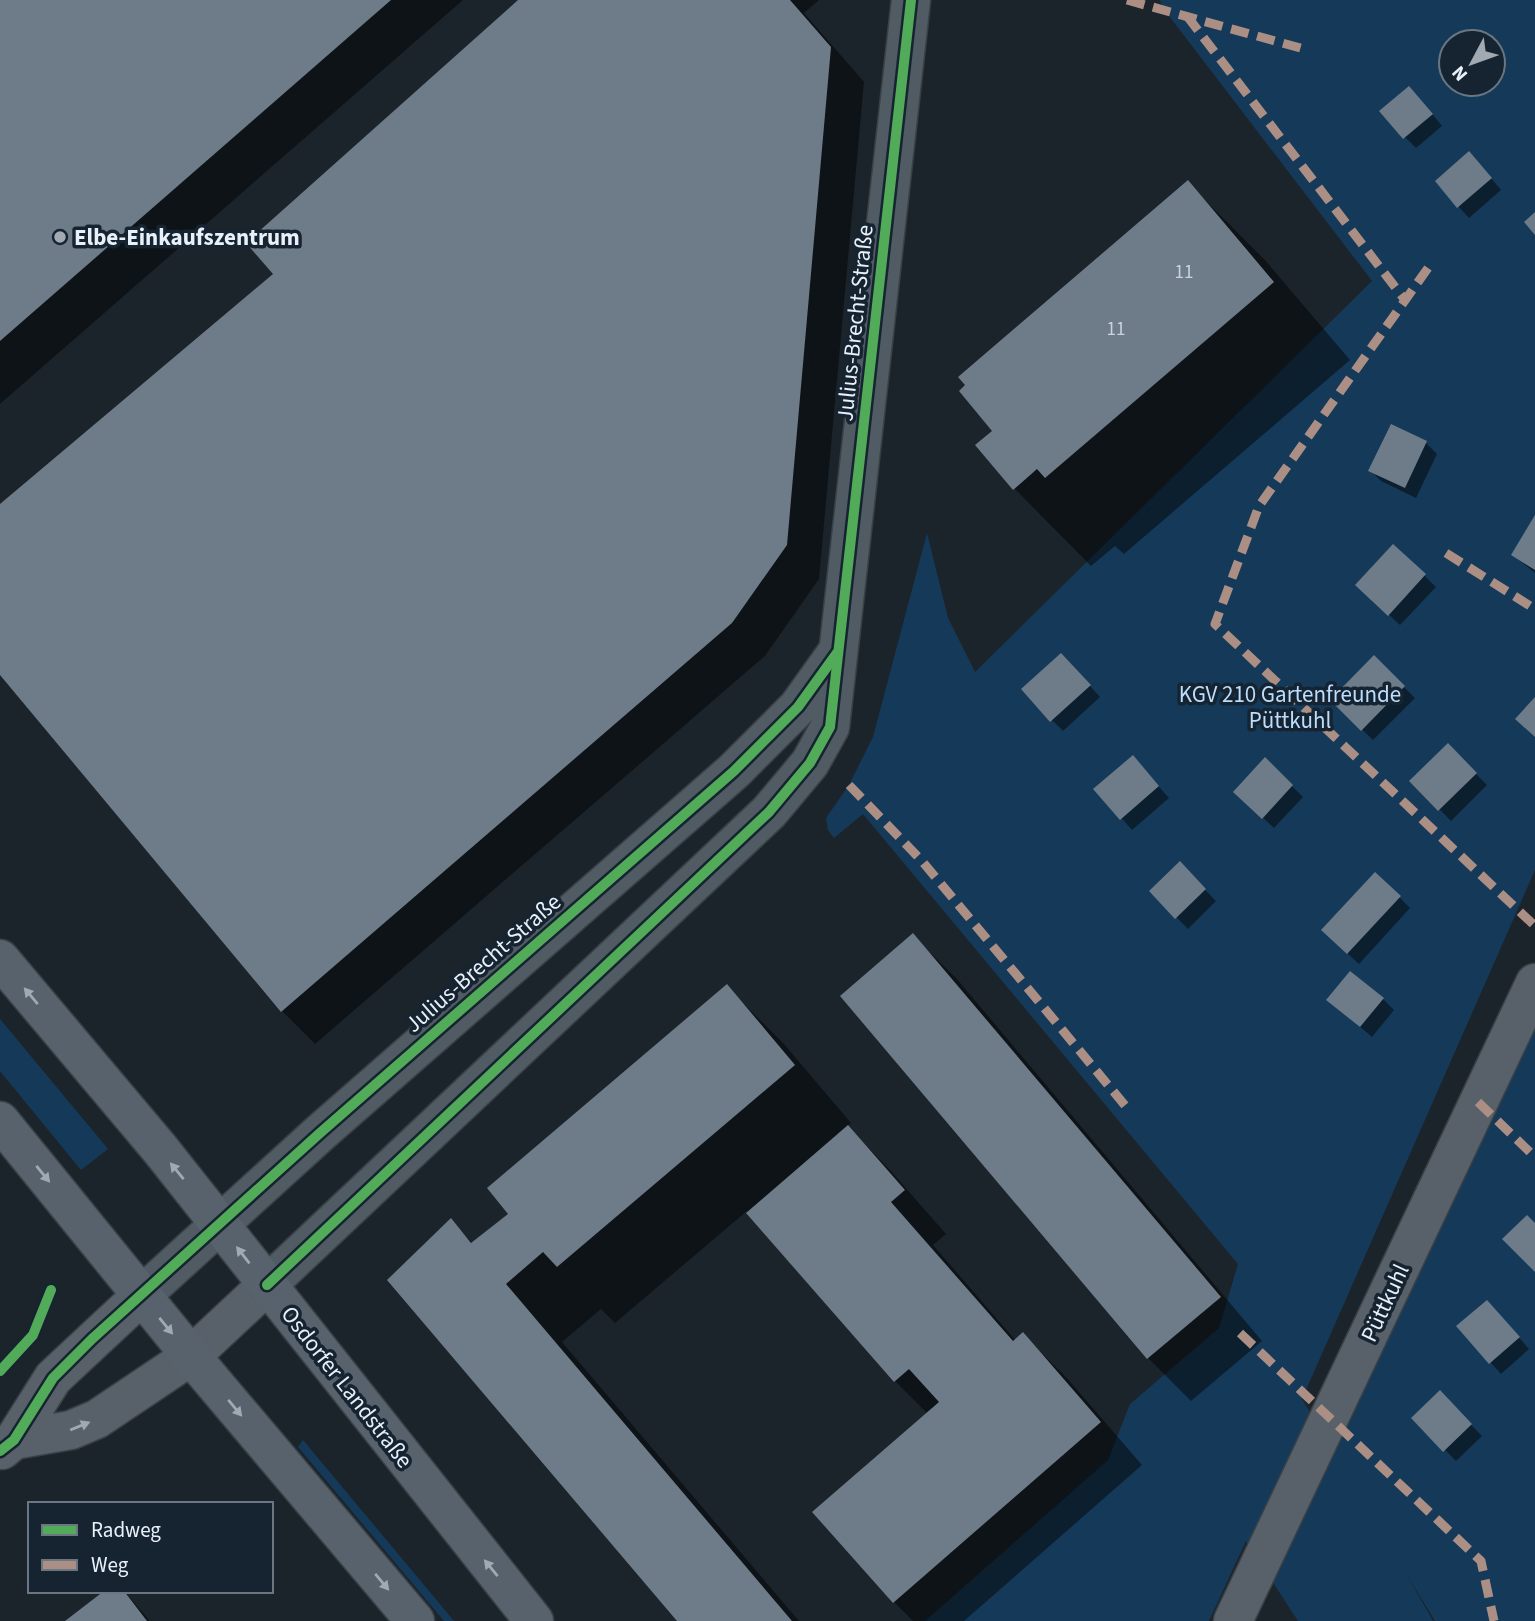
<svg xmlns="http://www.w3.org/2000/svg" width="1535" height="1621" font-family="'Source Sans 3',sans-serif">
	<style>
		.green { fill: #153a59; fill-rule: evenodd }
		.shadow { fill: #0007 }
		.building { fill: #6e7c89 }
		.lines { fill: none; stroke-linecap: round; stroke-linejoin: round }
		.street-casing { stroke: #3a4146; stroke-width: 41 }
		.secondary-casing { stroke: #3a4146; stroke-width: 41 }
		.primary-casing { stroke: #3a4146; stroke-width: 41 }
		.street { stroke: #58616a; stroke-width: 38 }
		.secondary { stroke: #505b64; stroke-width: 38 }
		.primary { stroke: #58626c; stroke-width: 38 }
		.quiet { stroke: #ac8f84; stroke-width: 9; stroke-dasharray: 18 9; stroke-linecap: butt }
		.cycleway-casing { stroke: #162431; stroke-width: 15 }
		.cycleway { stroke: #51ab58; stroke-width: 10 }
		.oneway { fill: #a0aab3 }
		.oneway2 { fill: #a0a9b2 }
		.poi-dot { fill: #a1a9b2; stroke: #162431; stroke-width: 2.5 }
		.labels { text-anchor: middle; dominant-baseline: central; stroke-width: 7; stroke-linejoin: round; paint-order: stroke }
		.number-label { font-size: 19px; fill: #cad4de }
		.poi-label { font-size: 23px; font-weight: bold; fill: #e8f1fa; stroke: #162431; text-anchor: start }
		.street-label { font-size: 23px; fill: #e8f1fa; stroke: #162431 }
		.park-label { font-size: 23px; fill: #bbddfe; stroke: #162431 }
	</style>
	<rect width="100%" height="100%" fill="#1c242b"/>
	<!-- green -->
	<g class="green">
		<path d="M1160,0H1535V870L1302,1399L1323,1434L1535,984V1621H1435L1407,1575L1433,1621H1298L1246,1541L1209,1621H925L1108,1460L1130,1404L1219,1328L1238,1264L863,814L834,838L828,830L826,818L849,785L873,737L927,533L948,618L975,672L1372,281L1163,8ZM1451,42H1493V84H1451Z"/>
		<polygon points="0,1019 108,1149 81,1170 0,1071"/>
		<polygon points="303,1440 454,1621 444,1621 298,1447"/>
	</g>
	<!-- shadow -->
	<g class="shadow">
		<polygon points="0,0 463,0 0,404"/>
		<polygon points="521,0 819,0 804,13 864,82 819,579 765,656 315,1044 282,1011 0,673 0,506 275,274"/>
		<polygon points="1420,99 1442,126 1416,148 1405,137"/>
		<polygon points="1480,165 1501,190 1469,218 1459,207"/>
		<polygon points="1188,183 1265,260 1350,360 1124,554 1115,546 1091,566 1014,488 995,431"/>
		<polygon points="1392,426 1426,443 1437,454 1416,498 1381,481 1370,470"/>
		<polygon points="1535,518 1535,573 1513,555"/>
		<polygon points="1394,546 1436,587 1400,625 1369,596"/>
		<polygon points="1374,658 1415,698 1373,740 1332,700"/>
		<polygon points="1072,666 1100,697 1063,731 1052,720"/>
		<polygon points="1448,746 1487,785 1451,821 1412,781"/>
		<polygon points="1265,760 1303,797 1274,828 1235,792"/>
		<polygon points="1143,769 1169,798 1132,830 1096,789"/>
		<polygon points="1180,864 1216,901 1188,929 1151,891"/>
		<polygon points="1399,897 1410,908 1359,964 1334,941"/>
		<polygon points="913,936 956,978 1262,1341 1191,1401 1148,1358 842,996"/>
		<polygon points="727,987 784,1044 851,1123 847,1126 890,1170 946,1234 933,1245 1016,1341 1023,1335 1066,1377 1142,1465 964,1621 913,1621 894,1602 928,1414 895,1381 747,1211 615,1323 601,1309 562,1342 799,1621 678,1621 451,1221 473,1244 510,1214"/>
		<polygon points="1383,999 1394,1010 1372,1037 1329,1000"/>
		<polygon points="1498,1313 1529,1349 1501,1374 1459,1327"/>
		<polygon points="1440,1393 1482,1436 1456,1461 1414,1418"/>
		<polygon points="107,1591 124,1591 150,1621 68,1621"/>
	</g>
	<!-- building -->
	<g class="building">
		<polygon points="0,0 391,0 0,341"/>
		<polygon points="518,0 790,0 831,47 787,545 732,623 281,1012 0,675 0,504 273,274 246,243"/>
		<polygon points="1409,86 1433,114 1403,139 1379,111"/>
		<polygon points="1469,151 1492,178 1457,208 1435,181"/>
		<polygon points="1188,180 1274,282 1045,478 1037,469 1013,490 975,445 992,431 959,391 965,385 958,377"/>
		<polygon points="1535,212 1535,235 1524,222"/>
		<polygon points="1391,424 1427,441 1405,488 1368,471"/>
		<polygon points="1535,515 1535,570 1511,555"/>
		<polygon points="1393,544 1426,574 1388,616 1355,585"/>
		<polygon points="1061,653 1091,685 1050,722 1021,689"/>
		<polygon points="1374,655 1405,686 1361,731 1330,700"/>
		<polygon points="1535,697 1535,737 1515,719"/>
		<polygon points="1448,743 1477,773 1438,811 1409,781"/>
		<polygon points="1133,755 1159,786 1120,820 1093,789"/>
		<polygon points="1265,757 1293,785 1262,819 1233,792"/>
		<polygon points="1180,861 1206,889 1175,919 1149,891"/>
		<polygon points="1375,872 1401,896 1347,954 1321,930"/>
		<polygon points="913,933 1221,1297 1147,1359 840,996"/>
		<polygon points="1350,971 1384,998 1360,1027 1326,1000"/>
		<polygon points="727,984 795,1065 557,1267 543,1252 506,1284 792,1621 677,1621 387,1280 451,1218 471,1243 508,1214 487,1188"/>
		<polygon points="848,1125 905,1190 891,1202 1013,1341 1023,1332 1101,1422 893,1603 812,1512 939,1402 909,1369 894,1382 746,1213"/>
		<polygon points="1527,1215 1535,1223 1535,1272 1502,1239"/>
		<polygon points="1487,1300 1520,1337 1489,1364 1456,1326"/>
		<polygon points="1440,1390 1472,1424 1443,1452 1411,1418"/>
		<polygon points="104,1591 124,1591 147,1621 65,1621"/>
	</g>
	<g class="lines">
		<defs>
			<g id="street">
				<polyline points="14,1440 71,1430 97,1419 191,1356 267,1285"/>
				<polyline points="2,1450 14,1440 53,1378 142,1295"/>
				<polyline points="1233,1621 1535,983"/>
			</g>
			<g id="secondary">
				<polyline points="267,1285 769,812 810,763 830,727 911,0"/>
				<polyline points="142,1295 320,1133 734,771 798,707 838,651"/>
			</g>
			<g id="primary">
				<polyline points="0,959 160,1149 534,1621"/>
				<polyline points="0,1121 191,1356 415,1621"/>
			</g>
		</defs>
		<!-- street casing -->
		<use href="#street" class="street-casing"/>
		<!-- secondary casing -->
		<use href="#secondary" class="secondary-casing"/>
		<!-- primary casing -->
		<use href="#primary" class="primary-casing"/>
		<!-- street -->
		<use href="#street" class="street"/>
		<!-- secondary -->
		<use href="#secondary" class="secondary"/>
		<!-- primary -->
		<use href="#primary" class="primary"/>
		<!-- quiet -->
		<g class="quiet">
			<polyline points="1127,0 1304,49"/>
			<polyline points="1187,16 1405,300"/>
			<polyline points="1428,268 1259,506 1215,624 1535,926"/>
			<polyline points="1446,553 1535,609"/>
			<polyline points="849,785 922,861 1128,1109"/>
			<polyline points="1478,1102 1535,1157"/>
			<polyline points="1240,1333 1481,1561 1494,1621"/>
		</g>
		<defs>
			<g id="cycleway">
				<polyline points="267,1285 769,812 810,763 830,727 911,0"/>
				<polyline points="0,1371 33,1335 51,1290"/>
				<polyline points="0,1451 14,1440 53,1378 92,1339 320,1133 734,771 798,707 837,653"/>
			</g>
		</defs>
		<!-- cycleway casing -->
		<use href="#cycleway" class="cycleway-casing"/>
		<!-- cycleway -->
		<use href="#cycleway" class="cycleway"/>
	</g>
	<!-- one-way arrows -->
	<defs><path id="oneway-solid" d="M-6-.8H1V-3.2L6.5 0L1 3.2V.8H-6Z" transform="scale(1.75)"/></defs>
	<g class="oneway">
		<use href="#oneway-solid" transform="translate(31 996) rotate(-130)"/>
		<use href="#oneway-solid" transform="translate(177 1171) rotate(-129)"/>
		<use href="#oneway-solid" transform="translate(43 1174) rotate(51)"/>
		<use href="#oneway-solid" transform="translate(243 1255) rotate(-128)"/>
		<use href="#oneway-solid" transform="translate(166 1326) rotate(51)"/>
		<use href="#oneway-solid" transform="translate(235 1408) rotate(50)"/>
		<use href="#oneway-solid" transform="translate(491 1568) rotate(-129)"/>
		<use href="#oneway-solid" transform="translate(382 1582) rotate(50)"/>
	</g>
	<use class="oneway2" href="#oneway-solid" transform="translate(80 1426) rotate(-22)"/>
	<!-- markers -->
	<circle class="poi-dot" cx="60" cy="237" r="7"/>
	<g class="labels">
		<!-- number labels -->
		<g class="number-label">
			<text x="1184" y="272">11</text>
			<text x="1116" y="329">11</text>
		</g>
		<!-- poi labels -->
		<g class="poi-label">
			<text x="74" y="237">Elbe-Einkaufszentrum</text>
		</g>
		<!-- street labels -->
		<g class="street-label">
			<text transform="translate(855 323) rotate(-84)">Julius-Brecht-Straße</text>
			<text transform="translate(483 963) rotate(-41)">Julius-Brecht-Straße</text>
			<text transform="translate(1385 1303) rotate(-65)">Püttkuhl</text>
			<text transform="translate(347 1387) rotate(52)">Osdorfer Landstraße</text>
		</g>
		<!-- park labels -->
		<g class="park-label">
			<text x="1290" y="694">KGV 210 Gartenfreunde<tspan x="1290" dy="26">Püttkuhl</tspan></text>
		</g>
	</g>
	<!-- legend -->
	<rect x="28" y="1502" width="245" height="91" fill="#162431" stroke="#6a7681" stroke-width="2"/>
	<rect x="42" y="1525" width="35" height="10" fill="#51ab58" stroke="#6a7681" stroke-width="2"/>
	<text x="91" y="1537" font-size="21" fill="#e8f1fa">Radweg</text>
	<rect x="42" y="1560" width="35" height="10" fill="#ac8f84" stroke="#6a7681" stroke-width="2"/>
	<text x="91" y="1572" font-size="21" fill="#e8f1fa">Weg</text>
	<!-- north arrow -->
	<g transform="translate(1472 63) rotate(229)"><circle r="33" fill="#162431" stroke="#6a7681" stroke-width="2"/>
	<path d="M0-5L12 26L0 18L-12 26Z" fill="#a1a9b2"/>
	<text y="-10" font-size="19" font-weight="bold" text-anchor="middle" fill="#e8f1fa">N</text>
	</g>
</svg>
